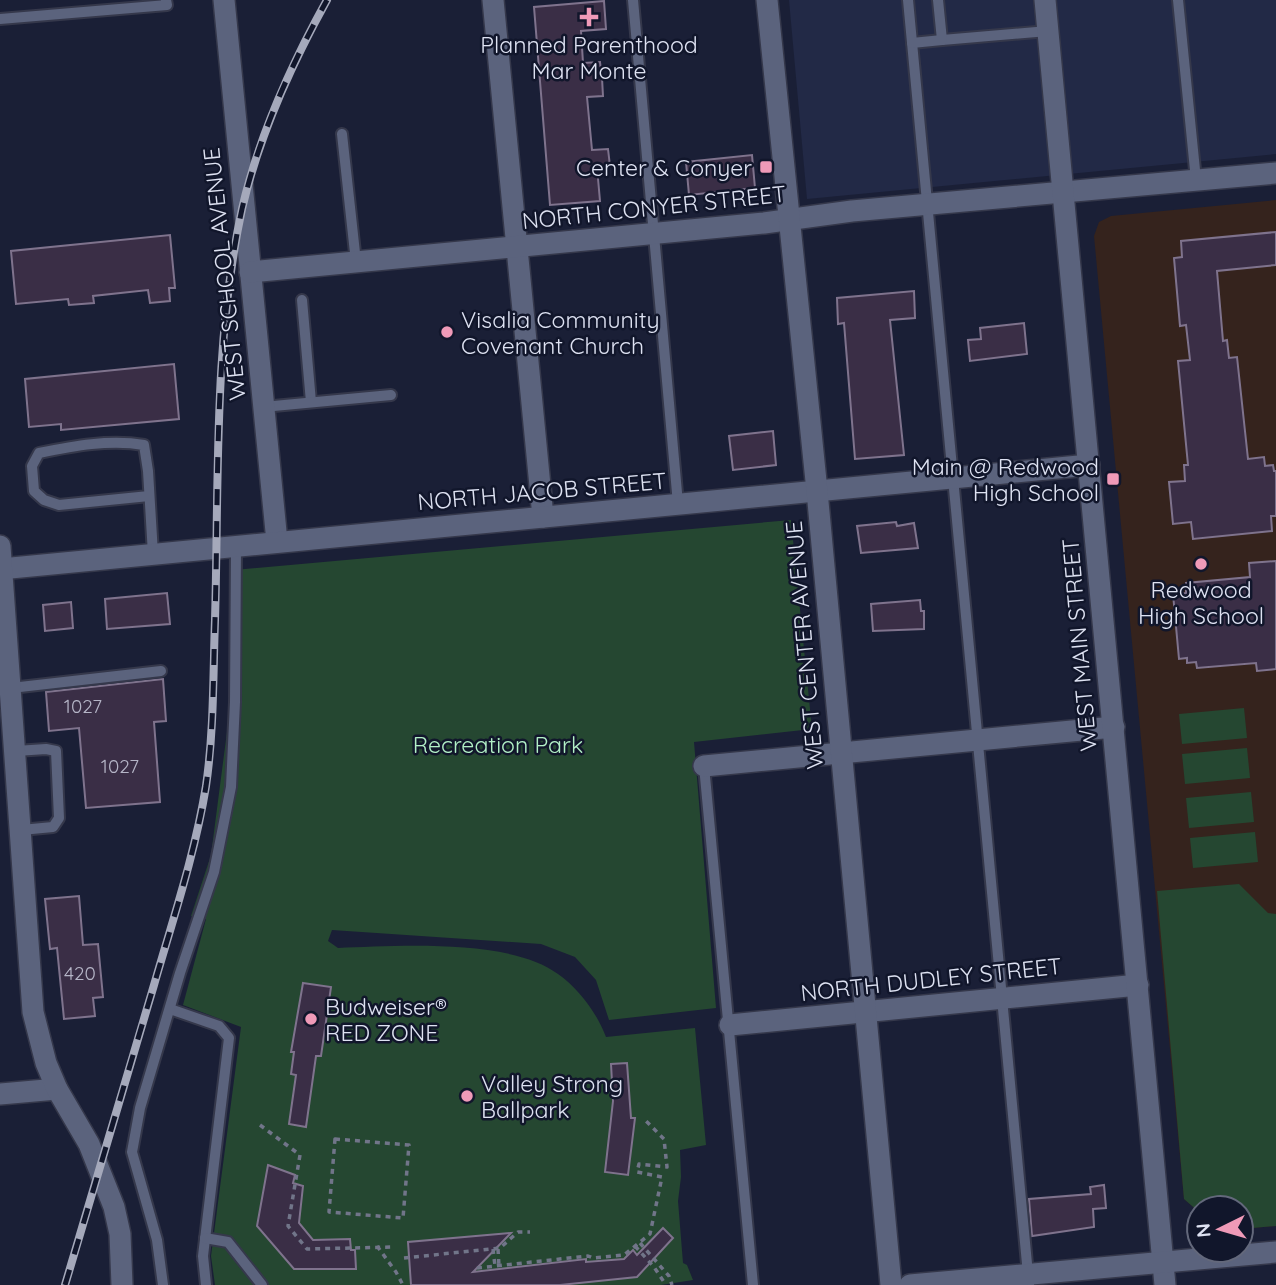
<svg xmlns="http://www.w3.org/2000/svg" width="1276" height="1285" font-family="Quicksand,sans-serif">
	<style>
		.built { fill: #222946 }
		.education { fill: #35231d }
		.green { fill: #254731 }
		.building { fill: #3a2e46; stroke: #7f738d; stroke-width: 2 }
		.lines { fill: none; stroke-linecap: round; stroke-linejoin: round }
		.service-casing { stroke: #35384b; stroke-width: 14 }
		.minor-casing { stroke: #35384b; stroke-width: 24 }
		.tertiary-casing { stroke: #35384b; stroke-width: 24 }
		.secondary-casing { stroke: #35384b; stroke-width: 24 }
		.path { stroke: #717589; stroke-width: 3.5; stroke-dasharray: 5 5; stroke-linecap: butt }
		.service { stroke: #5b637d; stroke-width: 10 }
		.minor { stroke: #5b637d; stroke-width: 21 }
		.tertiary { stroke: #5b637d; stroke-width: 21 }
		.secondary { stroke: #5b637d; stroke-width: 21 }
		.rail-casing { stroke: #a5a9bb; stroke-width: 8 }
		.rail { stroke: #11162b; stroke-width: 5; stroke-dasharray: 16; stroke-linecap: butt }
		.poi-dot { fill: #ef9ab8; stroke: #11162b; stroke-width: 2.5 }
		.labels { text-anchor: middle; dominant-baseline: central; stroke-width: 5; stroke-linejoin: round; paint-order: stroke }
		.number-label { font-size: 19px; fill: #b5b5c7 }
		.poi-label { font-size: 23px; fill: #dee2f2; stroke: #11162b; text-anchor: start }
		.street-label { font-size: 23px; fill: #dee2f2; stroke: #11162b }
		.park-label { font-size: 23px; fill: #b2f0c6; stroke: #11162b }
	</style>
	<rect width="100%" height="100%" fill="#1a1f36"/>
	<!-- built -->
	<polygon class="built" points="789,0 1276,0 1276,154 807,199"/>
	<!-- education -->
	<polygon class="education" points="1276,200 1276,1226 1241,1229 1241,1208 1199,1208 1199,1212 1184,1199 1094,236 1099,222 1111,216"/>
	<!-- green -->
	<g class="green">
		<path d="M791,520L812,729L694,742L716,1008L609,1020L596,980L575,957L541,944L332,930L328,941L338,948C397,946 510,938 558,974C579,989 597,1013 606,1037L695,1028L706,1145L680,1150L681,1177L678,1201L683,1263L687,1265L693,1280L661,1285H215L211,1256L241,1027L183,1005L206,919L191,916L211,855L228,724L234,570Z"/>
		<polygon points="1244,708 1247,738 1182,744 1179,714"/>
		<polygon points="1247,748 1250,778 1185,784 1182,754"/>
		<polygon points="1251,792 1254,822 1189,828 1186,798"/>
		<polygon points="1255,832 1258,862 1193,868 1190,838"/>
		<polygon points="1239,884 1268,913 1276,914 1276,1226 1241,1229 1241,1208 1199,1208 1199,1212 1184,1199 1157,891"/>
	</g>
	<!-- building -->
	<g class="building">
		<polygon points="604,1 606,29 581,31 583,63 600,62 602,78 603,96 587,97 592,150 608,149 610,166 597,167 600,201 550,205 534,7"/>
		<polygon points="752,155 755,188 689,195 686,162"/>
		<polygon points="1276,232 1276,265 1217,271 1223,341 1227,340 1229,358 1237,357 1248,459 1264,457 1265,466 1273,465 1274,471 1276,471 1276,516 1271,516 1272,531 1193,539 1191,522 1173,524 1169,482 1185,481 1184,465 1188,465 1178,361 1190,360 1186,325 1180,326 1174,258 1182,257 1181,241"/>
		<polygon points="170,235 175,288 169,288 170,301 150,303 148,290 93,296 94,303 69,305 68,299 16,304 11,251"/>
		<polygon points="914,291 915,318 890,320 904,455 855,459 844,323 838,324 837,298"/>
		<polygon points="1024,323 1027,354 970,361 968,340 981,339 980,328"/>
		<polygon points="174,364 179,419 61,430 61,424 29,427 25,379"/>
		<polygon points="773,431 776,465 733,470 729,436"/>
		<polygon points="896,522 897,526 914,523 918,548 861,553 857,526"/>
		<polygon points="1276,561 1276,669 1257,671 1256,663 1197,668 1196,662 1187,663 1187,658 1179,659 1173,594 1186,593 1186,583 1250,577 1249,563"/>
		<polygon points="167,593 170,624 107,629 105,599"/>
		<polygon points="920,600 921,611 924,611 924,629 873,631 871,604"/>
		<polygon points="71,602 73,628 45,631 43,605"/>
		<polygon points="163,679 166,721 154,722 160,802 86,808 79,728 49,731 46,692"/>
		<polygon points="79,896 83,945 98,944 103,997 93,998 95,1016 64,1019 57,948 50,949 45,899"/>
		<polygon points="303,983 331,987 321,1056 316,1056 306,1127 289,1124 296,1075 291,1074 294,1052 291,1052"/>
		<polygon points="627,1063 631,1118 635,1118 628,1175 605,1172 613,1101 611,1064"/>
		<polygon points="268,1165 295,1175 293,1183 303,1186 299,1223 313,1240 350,1239 351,1250 355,1250 356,1269 294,1269 257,1226"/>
		<polygon points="1104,1185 1106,1208 1093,1209 1094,1227 1032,1236 1029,1199 1091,1194 1090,1187"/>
		<polygon points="663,1228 673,1238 637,1277 560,1285 411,1285 408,1242 511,1233 473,1272 586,1259 586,1262 624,1259 633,1250 637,1255"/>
	</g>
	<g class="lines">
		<defs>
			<g id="service">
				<polyline points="633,0 678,504"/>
				<polyline points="908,0 1029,1285"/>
				<polyline points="1178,0 1196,180"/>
				<polyline points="0,19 167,5 166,0"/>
				<polyline points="942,40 1048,31"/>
				<polyline points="912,43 942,40 938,0"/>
				<polyline points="342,134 356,262"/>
				<polyline points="302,300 311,402"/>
				<polyline points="263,407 391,395"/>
				<path d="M149,496L59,505L44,500L34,491L32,466L39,453C73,446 110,439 144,445L148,471L153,554"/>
				<polyline points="11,688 161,671"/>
				<polyline points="16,751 46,749 56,751 59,818 53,827 21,830"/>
				<polyline points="704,766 753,1285"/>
				<polyline points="170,1009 219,1026 229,1038 203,1256 206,1285"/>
				<polyline points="205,1238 228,1242 262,1285"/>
				<polyline points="163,1285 157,1240 132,1152 140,1108 180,973 214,872 231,787 235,702 236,546"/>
			</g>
			<g id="minor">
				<polyline points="224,0 277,542"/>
				<polyline points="493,0 543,517"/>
				<polyline points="250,272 764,223 852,211 1276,173"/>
				<polyline points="0,569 1089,465"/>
				<polyline points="704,766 1114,727"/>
				<polyline points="730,1025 1138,985"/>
				<polyline points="0,1094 57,1089"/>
			</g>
			<g id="tertiary">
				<polyline points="767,0 817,491 891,1285"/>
				<polyline points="1045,0 1165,1285"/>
				<polyline points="910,1285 1276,1252"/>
			</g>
			<polyline id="secondary" points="0,546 33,1012 46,1063 57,1089 89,1144 114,1207 120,1234 122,1285"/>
		</defs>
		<!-- service casing -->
		<use href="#service" class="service-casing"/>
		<!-- minor casing -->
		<use href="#minor" class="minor-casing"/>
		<!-- tertiary casing -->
		<use href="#tertiary" class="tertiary-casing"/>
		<!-- secondary casing -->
		<use href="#secondary" class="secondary-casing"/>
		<!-- path -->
		<g class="path">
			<polyline points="260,1125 300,1155 288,1226 307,1249 395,1247"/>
			<polygon points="335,1139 409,1145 403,1218 329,1212"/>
			<polyline points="640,1243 669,1276 672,1285"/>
			<polyline points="377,1246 396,1272 403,1285"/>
			<polyline points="635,1246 654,1267 666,1285"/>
			<polyline points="493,1249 495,1266"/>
			<polyline points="498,1249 499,1266"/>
			<polyline points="404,1258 500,1248 518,1232 530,1232"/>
			<polyline points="477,1268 588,1256 593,1258 624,1255 650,1234 662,1177 637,1172 639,1164 667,1167 664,1139 643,1118"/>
		</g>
		<!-- service -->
		<use href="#service" class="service"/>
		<!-- minor -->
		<use href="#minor" class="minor"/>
		<!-- tertiary -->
		<use href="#tertiary" class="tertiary"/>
		<!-- secondary -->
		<use href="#secondary" class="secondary"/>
		<defs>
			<path id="rail" d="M65,1285C95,1185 124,1085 154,985C173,919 195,854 206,786C214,731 213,675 215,620C219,483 213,343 242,209C259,135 291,65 327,0"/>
		</defs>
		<!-- rail casing -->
		<use href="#rail" class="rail-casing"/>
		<!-- rail -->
		<use href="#rail" class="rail"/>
	</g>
	<!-- markers -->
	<g class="poi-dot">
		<path d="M585.5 6.5h7v7h7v7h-7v7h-7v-7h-7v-7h7z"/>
		<rect x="759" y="160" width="14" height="14" rx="3.5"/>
		<circle cx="447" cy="332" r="7"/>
		<rect x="1106" y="472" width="14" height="14" rx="3.5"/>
		<circle cx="1201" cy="564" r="7"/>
		<circle cx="311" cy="1019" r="7"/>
		<circle cx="467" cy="1096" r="7"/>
	</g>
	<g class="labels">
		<!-- number labels -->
		<g class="number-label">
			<text x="83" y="706">1027</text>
			<text x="120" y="766">1027</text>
			<text x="80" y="973">420</text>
		</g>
		<!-- poi labels -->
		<g class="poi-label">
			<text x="589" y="44" text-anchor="middle">Planned Parenthood<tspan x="589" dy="26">Mar Monte</tspan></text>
			<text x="752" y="167" text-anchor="end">Center &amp; Conyer</text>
			<text x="461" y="319">Visalia Community<tspan x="461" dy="26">Covenant Church</tspan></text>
			<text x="1099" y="466" text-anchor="end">Main @ Redwood<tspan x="1099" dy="26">High School</tspan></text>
			<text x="1201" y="589" text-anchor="middle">Redwood<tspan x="1201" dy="26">High School</tspan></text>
			<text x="325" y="1006">Budweiser®<tspan x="325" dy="26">RED ZONE</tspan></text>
			<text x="481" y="1083">Valley Strong<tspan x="481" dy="26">Ballpark</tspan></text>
		</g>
		<!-- street labels -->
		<g class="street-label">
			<text transform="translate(654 207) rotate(-6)">NORTH CONYER STREET</text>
			<text transform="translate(224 274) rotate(-96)">WEST SCHOOL AVENUE</text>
			<text transform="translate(542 491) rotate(-5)">NORTH JACOB STREET</text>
			<text transform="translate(804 645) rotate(-95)">WEST CENTER AVENUE</text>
			<text transform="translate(1079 645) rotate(-95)">WEST MAIN STREET</text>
			<text transform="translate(931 979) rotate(-6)">NORTH DUDLEY STREET</text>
		</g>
		<!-- park labels -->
		<g class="park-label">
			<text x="498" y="744">Recreation Park</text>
		</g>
	</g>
	<!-- north arrow -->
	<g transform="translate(1220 1229) rotate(265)"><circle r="33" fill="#11162b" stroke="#63687b" stroke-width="2"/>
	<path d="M0-5L12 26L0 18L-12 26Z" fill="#ef9ab8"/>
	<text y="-10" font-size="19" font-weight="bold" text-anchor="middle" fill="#dee2f2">N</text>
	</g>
</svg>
